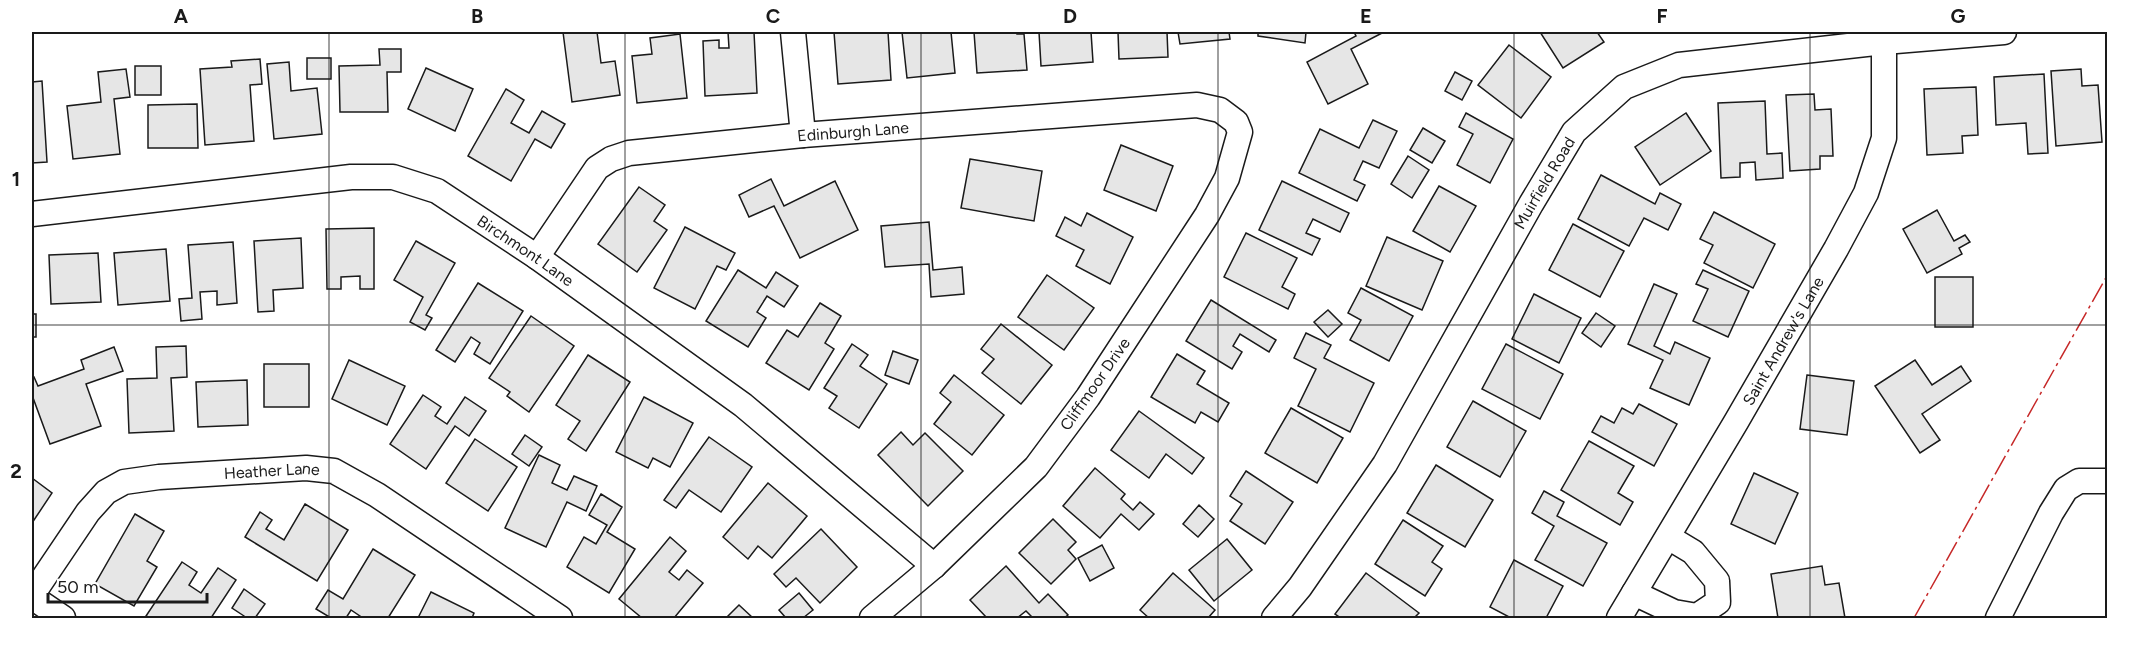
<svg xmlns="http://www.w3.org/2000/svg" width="2139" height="650" font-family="Figtree,sans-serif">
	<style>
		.building { fill: #e6e6e6; stroke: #1a1a1a; stroke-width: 1.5 }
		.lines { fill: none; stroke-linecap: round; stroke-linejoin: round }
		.minor-casing { stroke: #1a1a1a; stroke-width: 27 }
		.minor { stroke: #fff; stroke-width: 24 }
		.power { stroke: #c62828; stroke-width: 1.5; stroke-dasharray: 21 4.5 3 4.5; stroke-linecap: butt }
		.grid { fill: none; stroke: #1a1a1a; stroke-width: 1.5; stroke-opacity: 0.55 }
		.labels { text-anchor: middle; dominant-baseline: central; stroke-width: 4.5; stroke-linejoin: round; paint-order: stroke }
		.street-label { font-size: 16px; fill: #1a1a1a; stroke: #fff }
		.neatline { fill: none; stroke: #1a1a1a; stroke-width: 2 }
		.grid-label { font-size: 20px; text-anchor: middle; font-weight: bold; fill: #1a1a1a }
	</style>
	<rect width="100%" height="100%" fill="#fff"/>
	<!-- building -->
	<g class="building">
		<polygon points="563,32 597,32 601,63 615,61 620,95 572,102"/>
		<polygon points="728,32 754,32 757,93 705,96 703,41 719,40 719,48 729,48"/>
		<polygon points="834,32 888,32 891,80 838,84"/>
		<polygon points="902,32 951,32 955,73 907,78"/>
		<polygon points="974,32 1017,32 1017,34 1024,34 1027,70 977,73"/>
		<polygon points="1039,32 1091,32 1093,62 1041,66"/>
		<polygon points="1118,32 1167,32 1168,57 1119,59"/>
		<polygon points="1178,32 1229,32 1230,39 1180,44"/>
		<polygon points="1258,32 1306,32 1305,43 1258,36"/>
		<polygon points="1354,32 1384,32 1351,49 1368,84 1328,104 1307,62 1356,36"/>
		<polygon points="1540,32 1597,32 1604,42 1563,68"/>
		<polygon points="680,34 687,98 637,103 632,56 652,54 650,38"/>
		<polygon points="1509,45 1551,77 1521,118 1478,85"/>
		<polygon points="379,49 401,49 401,72 387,72 388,112 340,112 339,66 380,65"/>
		<rect x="307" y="58" width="24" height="21"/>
		<polygon points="260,59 262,84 250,85 254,141 205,145 200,69 232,67 231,61"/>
		<polygon points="289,62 291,91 317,88 322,134 274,139 267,64"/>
		<rect x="135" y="66" width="26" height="29"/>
		<polygon points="426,68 473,89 455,131 408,109"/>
		<polygon points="126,69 130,97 114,99 120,154 73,159 67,106 101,102 98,72"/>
		<polygon points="2081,69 2082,86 2098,85 2102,142 2056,146 2051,71"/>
		<polygon points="1455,72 1472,81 1462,100 1445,91"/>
		<polygon points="2044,74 2048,153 2028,154 2026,123 1996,125 1994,77"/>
		<polygon points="42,81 47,162 32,163 32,82"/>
		<polygon points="1976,87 1978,135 1962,136 1963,153 1927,155 1924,89"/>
		<polygon points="506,89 524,100 511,123 529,133 542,111 565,124 551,148 535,139 511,181 468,156"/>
		<polygon points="1814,94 1815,110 1831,109 1833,156 1820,156 1820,169 1790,171 1786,95"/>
		<polygon points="1765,101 1767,154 1782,153 1783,178 1756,180 1755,162 1740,163 1740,177 1721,178 1718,103"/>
		<polygon points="197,104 198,148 148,148 148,105"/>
		<polygon points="1466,113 1513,139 1490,183 1457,165 1473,134 1459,127"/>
		<polygon points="1686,113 1711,151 1660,185 1635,147"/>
		<polygon points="1373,120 1397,131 1379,168 1363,161 1354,180 1365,185 1357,201 1299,173 1320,129 1359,148"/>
		<polygon points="1423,128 1445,141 1432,163 1410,150"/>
		<polygon points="1121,145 1173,166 1156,211 1104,190"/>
		<polygon points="1408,156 1429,170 1412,198 1391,184"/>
		<polygon points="970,159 1042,171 1034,221 961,208"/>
		<polygon points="1601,175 1655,204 1660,193 1681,204 1668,230 1644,218 1629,246 1578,219"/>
		<polygon points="771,179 784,206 835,181 858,230 800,258 774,206 749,217 739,195"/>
		<polygon points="1282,181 1349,213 1340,232 1313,219 1306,233 1320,239 1312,255 1259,230"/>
		<polygon points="1439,186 1476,206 1450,252 1413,231"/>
		<polygon points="639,187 665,205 654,221 667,230 637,272 598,244"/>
		<polygon points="1937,210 1954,241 1965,235 1970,242 1959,248 1962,254 1927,273 1903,229"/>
		<polygon points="1714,212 1775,244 1753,288 1704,263 1713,245 1700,239"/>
		<polygon points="1087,213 1133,237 1110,284 1076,266 1084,250 1056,236 1065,217 1081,226"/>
		<polygon points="929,222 933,270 962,267 964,294 931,297 929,264 885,267 881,226"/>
		<polygon points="1573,224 1624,251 1600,297 1549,270"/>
		<polygon points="685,227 735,253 726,270 717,266 695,309 654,288"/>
		<polygon points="374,228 374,289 360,289 360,276 341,277 341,289 327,289 326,229"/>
		<polygon points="1246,233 1297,258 1282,287 1295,294 1288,309 1224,277"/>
		<polygon points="1387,237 1443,261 1422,310 1366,286"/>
		<polygon points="301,238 303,288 273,290 274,311 258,312 254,241"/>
		<polygon points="416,241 455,263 426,315 432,318 425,330 410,322 423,297 394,280"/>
		<polygon points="233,242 237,303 217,305 217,291 200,292 202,319 181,321 179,299 192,298 188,245"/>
		<polygon points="166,249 170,301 118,305 114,253"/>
		<polygon points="98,253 101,302 51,304 49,255"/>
		<polygon points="738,270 766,288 776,272 798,286 784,307 767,296 757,312 766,318 748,347 706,321"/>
		<polygon points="1703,270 1749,291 1728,337 1693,321 1708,289 1696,284"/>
		<polygon points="1047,275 1094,308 1064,350 1018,317"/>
		<rect x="1935" y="277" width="38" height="50"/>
		<polygon points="478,283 523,311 490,364 474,354 480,343 471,337 455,362 436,350"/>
		<polygon points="1654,284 1677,294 1654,346 1670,354 1675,342 1710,358 1689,405 1650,388 1663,360 1628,344"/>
		<polygon points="1361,288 1413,316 1389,361 1350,340 1361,320 1348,313"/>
		<polygon points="1534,294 1581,318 1559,363 1512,339"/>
		<polygon points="1211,300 1276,340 1269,352 1240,334 1233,346 1242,352 1232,369 1186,341"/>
		<polygon points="820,303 841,316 825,343 834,349 809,390 766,363 787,330 798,337"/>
		<polygon points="1328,310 1342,324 1328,337 1314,322"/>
		<polygon points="1596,313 1615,326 1601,347 1582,333"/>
		<rect x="32" y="314" width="4" height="23"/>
		<polygon points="531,316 574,346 529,412 507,396 510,392 489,378"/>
		<polygon points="1001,324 1052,365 1021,404 982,373 994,359 981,349"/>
		<polygon points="1306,333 1331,345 1324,358 1374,383 1350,432 1298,406 1316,369 1294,358"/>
		<polygon points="852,344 868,355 860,366 887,384 859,428 829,408 837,396 824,388"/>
		<polygon points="1506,344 1563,374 1540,419 1482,389"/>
		<polygon points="186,346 187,377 171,378 174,431 129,433 127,379 157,378 156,347"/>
		<polygon points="114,347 123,371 86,384 101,426 50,444 32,395 32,378 34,377 38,386 84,369 81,360"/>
		<polygon points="893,351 918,360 909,384 885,375"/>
		<polygon points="1177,354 1205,371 1197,384 1229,403 1218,422 1201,412 1195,423 1151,397"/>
		<polygon points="588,355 630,382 586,451 568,439 580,421 556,405"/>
		<polygon points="349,360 405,386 387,425 332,399"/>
		<polygon points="1915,360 1932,385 1961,366 1971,381 1922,414 1940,440 1920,453 1875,386"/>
		<rect x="264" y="364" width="45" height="43"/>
		<polygon points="954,375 1004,415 972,455 934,424 951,402 940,393"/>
		<polygon points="1807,375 1854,381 1847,435 1800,429"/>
		<polygon points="247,380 248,425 198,427 196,382"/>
		<polygon points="423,395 441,407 435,416 447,424 465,397 486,411 469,436 455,426 426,469 390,444"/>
		<polygon points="644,397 693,423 670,467 653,458 648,468 616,452"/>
		<polygon points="1473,401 1526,431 1500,477 1447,447"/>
		<polygon points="1639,404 1677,424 1654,466 1592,432 1601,416 1614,423 1622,408 1633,414"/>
		<polygon points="1291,408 1343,438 1317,483 1265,453"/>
		<polygon points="1139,411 1204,458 1192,474 1166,454 1149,478 1111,450"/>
		<polygon points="901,432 913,445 925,433 963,471 928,506 878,455"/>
		<polygon points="525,435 542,447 529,466 512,454"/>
		<polygon points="709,437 752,467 721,512 689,490 676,508 664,500"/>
		<polygon points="475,439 517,467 488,511 446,483"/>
		<polygon points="1589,441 1634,466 1618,493 1633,502 1620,525 1561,490"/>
		<polygon points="539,455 560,465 552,483 567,490 574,476 597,486 586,511 567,502 546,547 505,528"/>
		<polygon points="1436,465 1493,500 1465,547 1407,513"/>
		<polygon points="1095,468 1125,494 1121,499 1133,510 1140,502 1154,514 1139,530 1121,514 1100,538 1063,506"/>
		<polygon points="1246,471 1293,502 1265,544 1230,521 1242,504 1230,496"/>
		<polygon points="1754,473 1798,493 1775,544 1731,524"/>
		<polygon points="32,478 52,493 34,520 32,518"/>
		<polygon points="768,483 807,516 772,558 758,546 748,559 723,537"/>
		<polygon points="1544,491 1564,502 1557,516 1607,543 1583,586 1535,560 1554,526 1532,513"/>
		<polygon points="601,494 622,507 607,532 635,549 609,593 567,567 584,537 596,544 607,525 589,515"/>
		<polygon points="305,504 348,530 317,581 245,537 260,512 272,520 266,529 284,540"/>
		<polygon points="1199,505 1214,519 1198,537 1183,524"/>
		<polygon points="135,514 164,531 147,561 157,567 134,606 95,584"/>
		<polygon points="1053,519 1076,542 1068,550 1076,559 1051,584 1019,553"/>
		<polygon points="1403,520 1443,546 1432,562 1442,569 1425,596 1375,564"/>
		<polygon points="821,529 857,567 820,603 796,578 786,587 774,574"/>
		<polygon points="670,537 686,551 669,572 679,580 687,570 703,583 674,618 642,618 619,599"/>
		<polygon points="1227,539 1252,570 1214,601 1189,570"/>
		<polygon points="1102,545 1114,568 1090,581 1078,558"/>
		<polygon points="373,549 415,575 388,618 363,618 351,610 346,618 331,618 316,609 328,590 343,599"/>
		<polygon points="1514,560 1563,586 1546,618 1511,618 1490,607"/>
		<polygon points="182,562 197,572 189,585 201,593 218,568 236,580 211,618 150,618 146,616"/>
		<polygon points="1006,566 1039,603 1048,594 1068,615 1064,618 1033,618 1026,611 1017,618 987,618 970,600"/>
		<polygon points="1822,566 1825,585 1839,583 1845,618 1778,618 1771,574"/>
		<polygon points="1173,573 1215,610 1208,618 1149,618 1140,610"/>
		<polygon points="1366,573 1419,613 1414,618 1341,618 1335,614"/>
		<polygon points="244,589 265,604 255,618 242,618 244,616 232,608"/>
		<polygon points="431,592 474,613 472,618 418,618"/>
		<polygon points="799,593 813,610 803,618 786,618 779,610"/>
		<polygon points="739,605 753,618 726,618"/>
	</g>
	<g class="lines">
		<defs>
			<g id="minor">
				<polyline points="793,32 803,135"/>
				<path id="s1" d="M32,214L351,177H393L437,191L537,257L743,405L934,566"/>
				<path id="s2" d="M537,257L597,168L611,159L629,153L803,135L1197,105L1220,110L1236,122L1240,132L1227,178L1207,215L1088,397L1036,467L934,566L872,618"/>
				<polyline points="1634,593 1674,612 1697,616 1718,602 1717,581 1693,552 1668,537"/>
				<path id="s3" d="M32,595L88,512L106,492L124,482L159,477L306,468L334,471L377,495L560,618"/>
				<polyline points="32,597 63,618"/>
				<path id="s4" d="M1274,618L1300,587L1385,464L1531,204L1574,132L1624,87L1679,65L1884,42L2004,32"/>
				<path id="s5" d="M1619,618L1736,422L1836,249L1866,193L1884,138V42"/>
				<polyline points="1998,618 2051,513 2066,489 2079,481 2108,481"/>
			</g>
		</defs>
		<!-- minor casing -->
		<use href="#minor" class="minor-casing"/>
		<!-- minor -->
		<use href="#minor" class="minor"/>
		<!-- power -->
		<polyline class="power" points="1914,618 2108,274"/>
	</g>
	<!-- grid -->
	<path class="grid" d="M329,32V618M625,32V618M921,32V618M1218,32V618M1514,32V618M1810,32V618M32,325H2108"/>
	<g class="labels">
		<!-- street labels -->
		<g class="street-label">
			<text stroke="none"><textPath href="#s2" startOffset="368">Edinburgh Lane</textPath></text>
			<text stroke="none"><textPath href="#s4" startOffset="513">Muirfield Road</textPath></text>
			<text stroke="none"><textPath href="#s1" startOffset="516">Birchmont Lane</textPath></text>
			<text stroke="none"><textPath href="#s5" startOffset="322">Saint Andrew's Lane</textPath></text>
			<text transform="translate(1095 384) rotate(-55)">Cliffmoor Drive</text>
			<text stroke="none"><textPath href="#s3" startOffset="296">Heather Lane</textPath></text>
		</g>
	</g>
	<!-- border -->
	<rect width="2139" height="650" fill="none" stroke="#ffffff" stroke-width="66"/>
	<!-- scale -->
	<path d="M48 593v9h159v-9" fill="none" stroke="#1a1a1a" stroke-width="3"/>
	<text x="57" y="593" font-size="18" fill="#1a1a1a" stroke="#ffffff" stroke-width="4.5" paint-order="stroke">50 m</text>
	<rect x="33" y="33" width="2073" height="584" class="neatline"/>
	<g class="grid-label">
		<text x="181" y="23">A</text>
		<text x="477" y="23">B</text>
		<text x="773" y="23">C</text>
		<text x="1070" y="23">D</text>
		<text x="1366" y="23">E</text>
		<text x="1662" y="23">F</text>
		<text x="1958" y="23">G</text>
		<text x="16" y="186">1</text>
		<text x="16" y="478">2</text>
	</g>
</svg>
